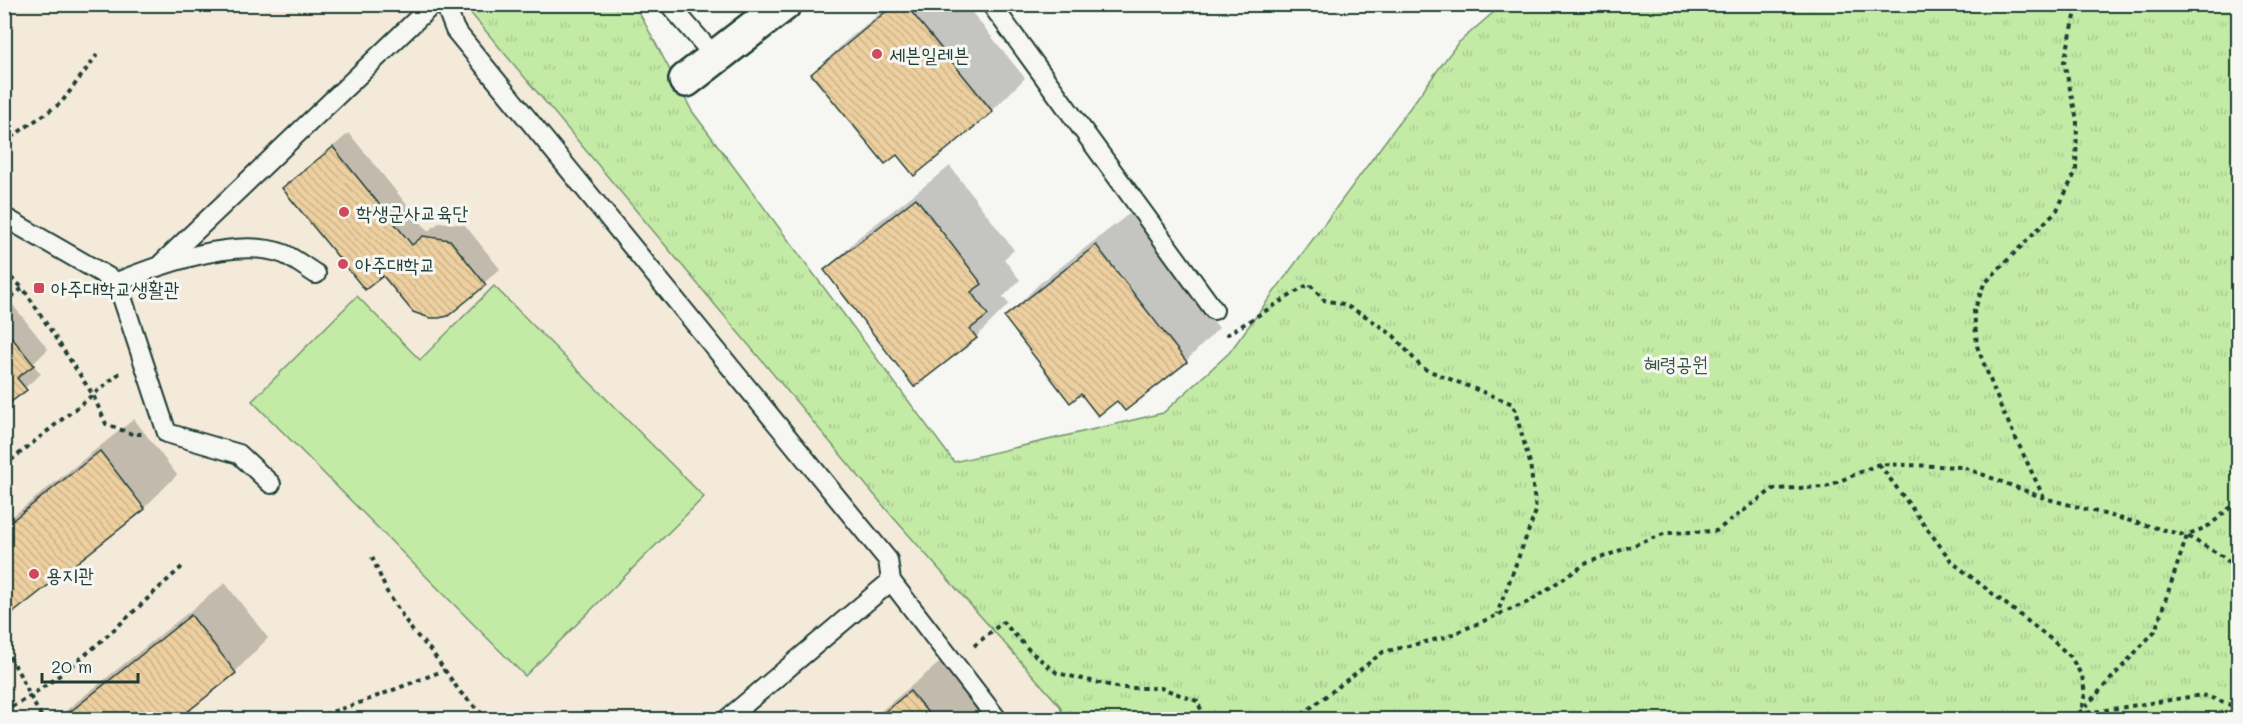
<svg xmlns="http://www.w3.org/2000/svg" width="2243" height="724" font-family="Mali,'Poor Story',sans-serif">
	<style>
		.built { fill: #f3ead9 }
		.grass { fill: url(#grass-tufts); stroke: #72946d; stroke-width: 1.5 }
		.garden { fill: #c4eba6; stroke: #72946d; stroke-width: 1.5 }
		.shadow { fill: #0003 }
		.building { fill: url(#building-back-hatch); stroke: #1f3d34; stroke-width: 1.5 }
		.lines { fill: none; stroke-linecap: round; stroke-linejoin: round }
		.service-casing { stroke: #1f3d34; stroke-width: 22 }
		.tertiary-casing { stroke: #1f3d34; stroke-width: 38 }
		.path { stroke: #1f3d34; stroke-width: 4; stroke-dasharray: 4.5 4.5; stroke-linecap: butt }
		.service { stroke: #f6f6f2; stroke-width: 18 }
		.tertiary { stroke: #f6f6f2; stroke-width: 33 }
		.poi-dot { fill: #d1495b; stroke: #f6f6f2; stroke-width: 2 }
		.labels { text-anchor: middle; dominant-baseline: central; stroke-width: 6; stroke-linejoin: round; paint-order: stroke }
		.poi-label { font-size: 20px; fill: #1f3d34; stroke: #f6f6f2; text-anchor: start }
		.park-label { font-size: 20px; fill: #385745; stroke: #f6f6f2 }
	</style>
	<defs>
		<pattern id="grass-tufts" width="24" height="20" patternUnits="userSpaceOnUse" patternTransform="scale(1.5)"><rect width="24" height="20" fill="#c4eba6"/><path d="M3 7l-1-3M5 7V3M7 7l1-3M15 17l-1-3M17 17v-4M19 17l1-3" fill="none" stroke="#a8ca90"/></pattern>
		<pattern id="building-back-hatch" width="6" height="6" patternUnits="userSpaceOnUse" patternTransform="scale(1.5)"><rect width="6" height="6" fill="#edcfa0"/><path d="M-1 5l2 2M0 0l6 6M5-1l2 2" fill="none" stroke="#cbb38a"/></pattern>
	</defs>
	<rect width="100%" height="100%" fill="#f6f6f2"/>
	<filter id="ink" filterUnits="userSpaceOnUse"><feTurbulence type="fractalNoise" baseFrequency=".0167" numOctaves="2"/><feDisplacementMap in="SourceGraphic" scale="12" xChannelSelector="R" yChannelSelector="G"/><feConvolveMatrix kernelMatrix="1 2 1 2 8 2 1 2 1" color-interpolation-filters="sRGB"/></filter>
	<g filter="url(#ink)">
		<!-- built -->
		<polygon class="built" points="4,5 475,5 470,11 1060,706 1064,719 5,719"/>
		<!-- grass -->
		<polygon class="grass" points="475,4 635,5 692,111 954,462 1163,413 1229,353 1457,44 1502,5 2238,5 2238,719 1064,719 1060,706 892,516 469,11"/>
		<!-- garden -->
		<polygon class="garden" points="494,286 704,497 525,676 252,401 357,296 420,360"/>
		<!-- shadow -->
		<g class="shadow">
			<polygon points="891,4 965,4 1025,78 992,111 897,153 813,74 846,41"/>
			<polygon points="349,133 428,231 440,222 465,225 500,269 447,315 383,274 284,188"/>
			<polygon points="950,166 1014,250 1004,259 1020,280 1003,297 1009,304 976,337 826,270 859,237"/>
			<polygon points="1130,213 1219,328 1186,361 1118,399 1082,392 1006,317 1039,284"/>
			<polygon points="4,294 48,349 33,364 41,374 4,405"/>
			<polygon points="134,419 177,475 144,508 4,618 4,523"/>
			<polygon points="225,583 268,638 235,672 175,720 54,720"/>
			<polygon points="944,659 990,720 870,720"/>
		</g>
		<!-- building -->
		<g class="building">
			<polygon points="895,4 905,4 993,112 914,176 897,155 885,164 811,74"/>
			<polygon points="333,147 412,245 423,236 450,240 486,285 448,316 439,318 430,318 413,312 383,276 365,290 282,188"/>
			<polygon points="916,198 982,284 971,292 988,315 970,329 977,338 914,387 824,270"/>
			<polygon points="1096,245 1187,362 1125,411 1117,401 1098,416 1081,394 1070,403 1004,317"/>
			<polygon points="4,328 34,365 17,378 27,390 4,407"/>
			<polygon points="100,451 145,509 4,620 4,527"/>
			<polygon points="191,615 236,673 177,720 60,720"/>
			<polygon points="910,691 934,720 875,720"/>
		</g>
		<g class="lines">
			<defs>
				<g id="service">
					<polyline points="445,4 455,30 888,560 891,581 998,720"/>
					<polyline points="669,4 715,57"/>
					<polyline points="991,4 1214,310"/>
					<polyline points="4,217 117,282 167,433 239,454 271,484"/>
					<polyline points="162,263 433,4"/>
					<path d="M117,282C161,264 237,236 284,254C295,259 306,268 316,274"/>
					<polyline points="726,720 891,581"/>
				</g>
				<polyline id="tertiary" points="686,80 784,4"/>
			</defs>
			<!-- service casing -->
			<use href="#service" class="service-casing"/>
			<!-- tertiary casing -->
			<use href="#tertiary" class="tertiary-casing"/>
			<!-- path -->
			<g class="path">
				<polyline points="4,142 61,103 97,55"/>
				<polyline points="4,272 23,288"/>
				<polyline points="4,302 23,288 93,395 106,424 132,434 142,434"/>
				<polyline points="1227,332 1228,334 1309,284 1324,300 1343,304 1367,317 1394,336 1422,368 1513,404 1530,463 1536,511 1497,614"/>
				<polyline points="1879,464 1952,562 2052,640 2070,656 2082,676 2085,694 2080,714 2202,695 2227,703 2238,710"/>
				<polyline points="4,466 121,372"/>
				<polyline points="2044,498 2000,405 1977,346 1974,311 1984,284 2057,210 2076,171 2077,120 2064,62 2078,4"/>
				<polyline points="372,557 387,592 412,630 432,652 460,692 488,720"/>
				<polyline points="974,646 1003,622 1031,652 1057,673 1121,688 1161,688 1197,701 1206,720"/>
				<path d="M4,649C21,671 28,697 44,720"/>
				<path d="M4,711C71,676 126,617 182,567"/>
				<polyline points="307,720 362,702 445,670"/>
				<polyline points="1295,720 1383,652 1446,637 1528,602 1587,563 1666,533 1716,531 1773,489 1826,487 1879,464 1963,467 2044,498 2187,536 2222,556 2238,570"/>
				<polyline points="2073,720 2155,631 2187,536 2210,525 2238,501"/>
			</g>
			<!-- service -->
			<use href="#service" class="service"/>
			<!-- tertiary -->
			<use href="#tertiary" class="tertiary"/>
		</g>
	</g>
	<!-- markers -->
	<g class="poi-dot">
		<circle cx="877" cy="54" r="6"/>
		<circle cx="344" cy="212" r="6"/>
		<circle cx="343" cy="264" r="6"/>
		<rect x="33" y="282" width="12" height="12" rx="3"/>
		<circle cx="34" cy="574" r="6"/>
	</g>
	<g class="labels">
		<!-- poi labels -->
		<g class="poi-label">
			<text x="889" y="54">세븐일레븐</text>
			<text x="356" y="212">학생군사교육단</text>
			<text x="355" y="264">아주대학교</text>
			<text x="51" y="288">아주대학교생활관</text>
			<text x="46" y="574">용지관</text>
		</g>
		<!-- park labels -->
		<g class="park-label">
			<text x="1676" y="363">혜령공원</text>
		</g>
	</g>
	<!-- margin -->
	<rect width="2243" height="724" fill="none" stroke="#f6f6f2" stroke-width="24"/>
	<rect x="12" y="12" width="2219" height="700" fill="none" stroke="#1f3d34" stroke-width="2" filter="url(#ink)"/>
	<!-- scale -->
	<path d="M42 673v9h96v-9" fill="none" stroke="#1f3d34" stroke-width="3"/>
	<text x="51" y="673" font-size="18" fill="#1f3d34" stroke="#f6f6f2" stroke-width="4.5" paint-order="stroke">20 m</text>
</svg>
